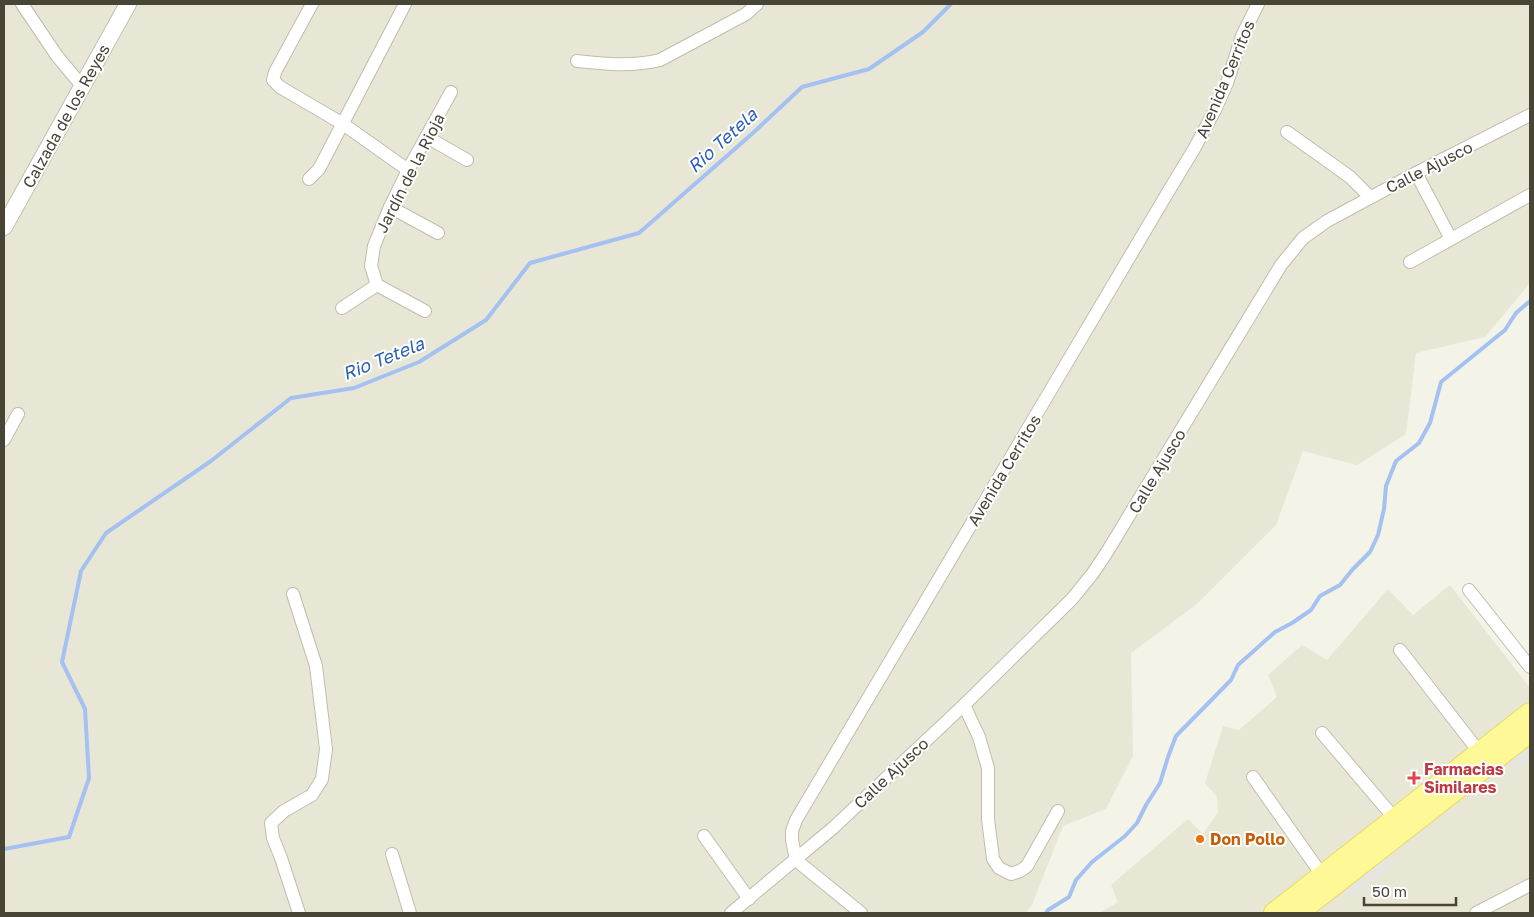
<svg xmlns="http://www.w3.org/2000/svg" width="1534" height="917" font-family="'Golos Text',sans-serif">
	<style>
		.residential { fill: #e8e7d6 }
		.parking { fill: #e6e5e0 }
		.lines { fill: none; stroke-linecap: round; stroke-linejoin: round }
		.stream { stroke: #a4c1f2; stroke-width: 4 }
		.minor-casing { stroke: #c0bdab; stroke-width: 14 }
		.tertiary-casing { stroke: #c0bdab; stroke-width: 18 }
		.primary-casing { stroke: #e6db65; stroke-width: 22 }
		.minor { stroke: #fff; stroke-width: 12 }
		.tertiary { stroke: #fff; stroke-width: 16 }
		.primary { stroke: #fff897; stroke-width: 20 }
		.health-dot { fill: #e0444e; stroke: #fff; stroke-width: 2 }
		.food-dot { fill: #e8710a; stroke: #fff; stroke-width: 2 }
		.labels { text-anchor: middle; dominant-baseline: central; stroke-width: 4; stroke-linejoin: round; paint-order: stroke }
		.street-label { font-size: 16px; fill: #484537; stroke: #fff }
		.health-label { font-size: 16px; font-weight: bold; fill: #be3a42; stroke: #fff; text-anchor: start }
		.food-label { font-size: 16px; font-weight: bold; fill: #c56008; stroke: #fff; text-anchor: start }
		.water-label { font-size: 18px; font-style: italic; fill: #2d5fb6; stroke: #fff }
	</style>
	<rect width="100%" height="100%" fill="#f4f3e8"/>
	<!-- residential -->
	<g class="residential">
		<polygon points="4,4 1530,4 1530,283 1485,337 1416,353 1406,434 1357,465 1303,451 1276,525 1198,603 1131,653 1133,756 1106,809 1063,826 1032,905 1026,913 4,913"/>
		<polygon points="1450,585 1530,688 1530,913 1099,913 1118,902 1111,885 1188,819 1203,834 1218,812 1217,797 1205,783 1223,726 1239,730 1277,697 1268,675 1302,645 1327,660 1388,589 1413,615"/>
	</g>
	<!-- parking -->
	<g class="parking">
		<polygon points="1530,740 1530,766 1527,761 1512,771 1505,760"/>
		<polygon points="1389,855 1395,863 1353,898 1346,889"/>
	</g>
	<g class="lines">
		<!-- stream -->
		<g class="stream">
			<polyline points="4,849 69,837 89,778 85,709 62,662 81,571 106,533 211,461 291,398 354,388 419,362 486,320 530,263 639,233 753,133 802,87 869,69 923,32 951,4"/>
			<polyline points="1046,913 1048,910 1069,897 1076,880 1092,862 1125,836 1137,823 1146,805 1160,783 1168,757 1176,736 1231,680 1238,665 1275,632 1292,623 1311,610 1320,596 1340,585 1353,569 1370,552 1378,535 1384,509 1386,486 1396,461 1419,443 1430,423 1441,382 1505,330 1516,313 1530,301"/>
		</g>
		<defs>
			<g id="minor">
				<polyline points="22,4 57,56 82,86"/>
				<polyline points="312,4 275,72 273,80 280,87 343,124 408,170"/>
				<path d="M577,61C605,64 632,67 660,60L746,14L757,4"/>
				<polyline points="1287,132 1350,177 1370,197"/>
				<polyline points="427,137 467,160"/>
				<polyline points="1416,173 1451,239"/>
				<polyline points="309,179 319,169 405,4"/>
				<polyline points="390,207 438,233"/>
				<polyline points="1410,262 1530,195"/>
				<polyline points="377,285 371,266 374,246 390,207 408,170 451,92"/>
				<polyline points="377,285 425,311"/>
				<polyline points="342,308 377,285"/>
				<polyline points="4,440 18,414"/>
				<polyline points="1469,590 1530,667"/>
				<polyline points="293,594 316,666 326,749 322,779 312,795 284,811 271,823 273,838 281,858 299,913"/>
				<polyline points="1400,650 1480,753"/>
				<polyline points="964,705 979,737 988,768 988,819 993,859 999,868 1011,874 1020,871 1027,866 1058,811"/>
				<polyline points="1322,733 1395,819"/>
				<polyline points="1253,777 1322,875"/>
				<polyline points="704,836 749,899"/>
				<polyline points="392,854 410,913"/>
				<polyline points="731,913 833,828 964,705 1072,599 1093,573 1107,552 1281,265 1303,238 1327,221 1416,173 1530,115"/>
				<polyline points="861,913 796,860 792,840 792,831 796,820 1171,187 1194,149 1215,110 1227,83 1242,36 1258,4"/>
				<polyline points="1476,913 1530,885"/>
			</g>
			<polyline id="tertiary" points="4,227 128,4"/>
			<g id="primary">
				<polyline points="1274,913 1530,713"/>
				<polyline points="1298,913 1530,732"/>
			</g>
		</defs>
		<!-- minor casing -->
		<use href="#minor" class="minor-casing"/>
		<!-- tertiary casing -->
		<use href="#tertiary" class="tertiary-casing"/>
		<!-- primary casing -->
		<use href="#primary" class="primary-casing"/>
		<!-- minor -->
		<use href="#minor" class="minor"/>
		<!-- tertiary -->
		<use href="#tertiary" class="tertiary"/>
		<!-- primary -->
		<use href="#primary" class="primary"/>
	</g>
	<!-- markers -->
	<path class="health-dot" d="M1411.5 770.5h5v5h5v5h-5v5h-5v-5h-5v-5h5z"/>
	<circle class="food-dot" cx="1200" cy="839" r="5"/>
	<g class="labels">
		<!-- street labels -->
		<g class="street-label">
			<text transform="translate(1225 79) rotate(-67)">Avenida Cerritos</text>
			<text transform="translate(66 116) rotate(-61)">Calzada de los Reyes</text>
			<text transform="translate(1429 167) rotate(-27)">Calle Ajusco</text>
			<text transform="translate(410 173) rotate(-63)">Jardín de la Rioja</text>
			<text transform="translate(1004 470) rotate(-59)">Avenida Cerritos</text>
			<text transform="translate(1157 471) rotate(-59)">Calle Ajusco</text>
			<text transform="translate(891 773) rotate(-43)">Calle Ajusco</text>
		</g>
		<!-- health labels -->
		<g class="health-label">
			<text x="1424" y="769">Farmacias<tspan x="1424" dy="18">Similares</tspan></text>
		</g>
		<!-- food labels -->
		<g class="food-label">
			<text x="1210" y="839">Don Pollo</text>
		</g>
		<!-- water labels -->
		<g class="water-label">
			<text transform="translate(722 140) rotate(-42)">Rio Tetela</text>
			<text transform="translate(383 358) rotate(-22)">Rio Tetela</text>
		</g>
	</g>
	<!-- border -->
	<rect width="1534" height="917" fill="none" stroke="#484537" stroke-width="10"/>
	<!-- scale -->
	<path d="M1364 897v8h92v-8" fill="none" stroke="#484537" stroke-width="2.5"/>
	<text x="1372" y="897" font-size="15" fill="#484537" stroke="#ffffff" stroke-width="4" paint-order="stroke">50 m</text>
</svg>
